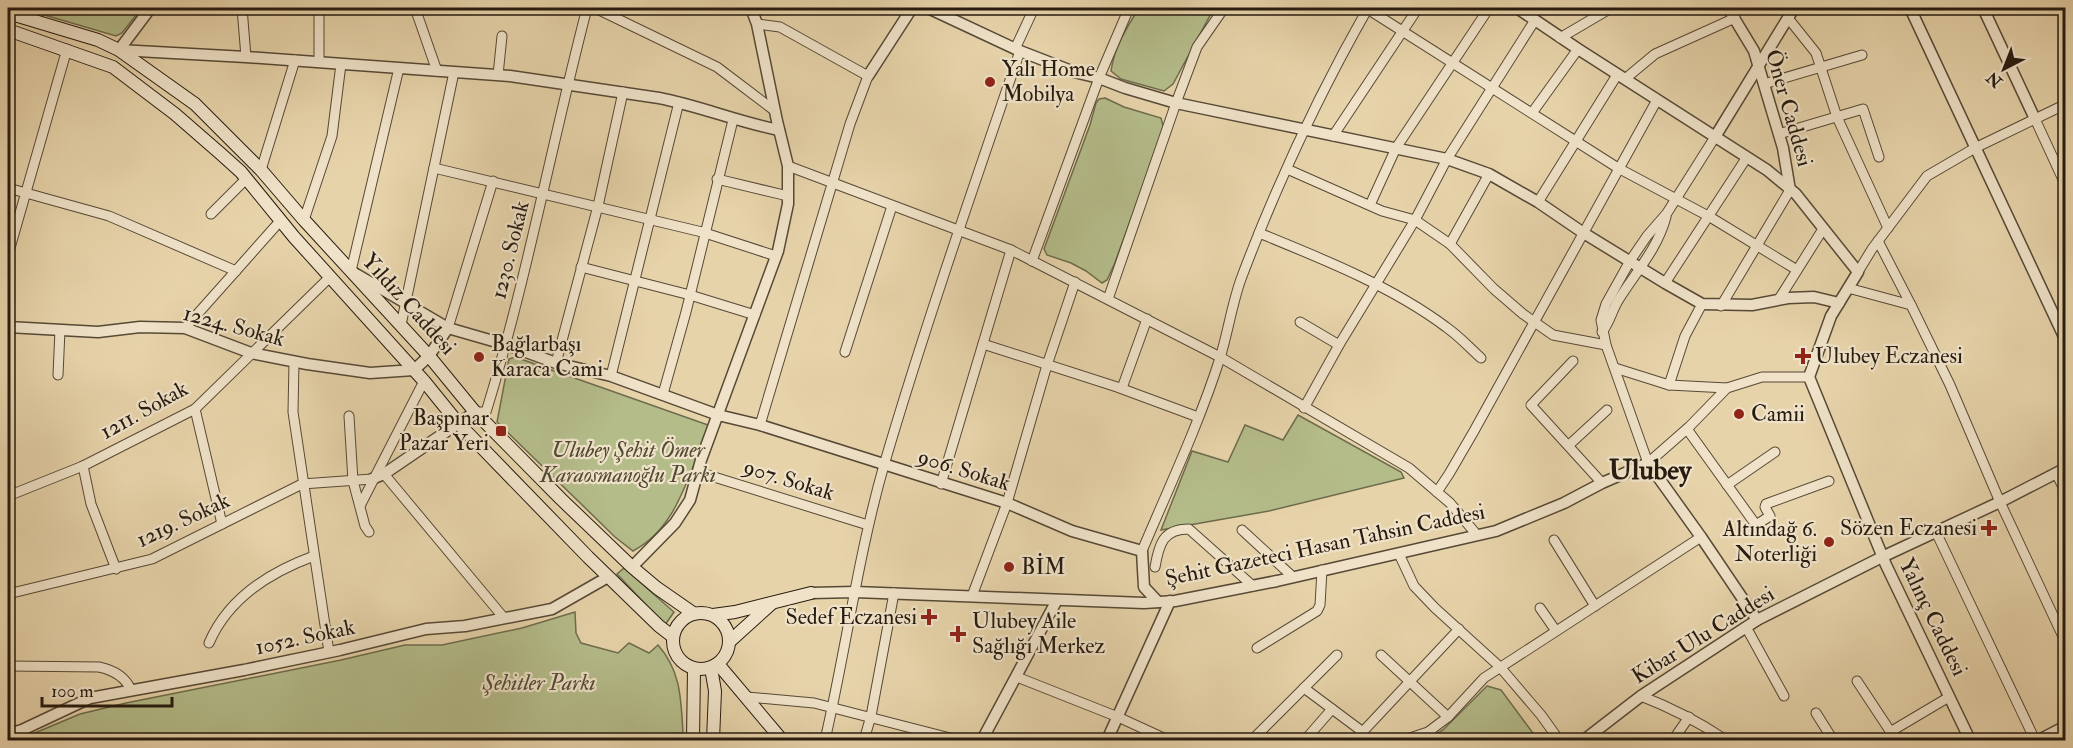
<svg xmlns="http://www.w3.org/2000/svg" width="2073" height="748" font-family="'IM FELL Double Pica',serif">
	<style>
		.green { fill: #b4bc8a; stroke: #6d6c4d; stroke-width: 1.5 }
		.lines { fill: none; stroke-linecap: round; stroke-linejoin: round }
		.minor-casing { stroke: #564936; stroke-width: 11 }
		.tertiary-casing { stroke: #564936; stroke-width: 13 }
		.secondary-casing { stroke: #261b10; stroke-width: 14 }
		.minor { stroke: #efe2c8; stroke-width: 9 }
		.tertiary { stroke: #efe2c8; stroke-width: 10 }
		.secondary { stroke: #efe2c8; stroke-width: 12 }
		.poi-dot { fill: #8f2418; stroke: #efe2c8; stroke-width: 2 }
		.labels { text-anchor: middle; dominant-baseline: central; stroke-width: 4.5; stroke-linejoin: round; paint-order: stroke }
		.poi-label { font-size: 22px; fill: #261b10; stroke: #efe2c8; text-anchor: start }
		.street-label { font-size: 22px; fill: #261b10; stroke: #efe2c8 }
		.park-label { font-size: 22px; font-style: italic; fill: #514b35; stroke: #efe2c8 }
		.district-label { font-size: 28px; font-weight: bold; fill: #261b10; stroke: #efe2c8 }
	</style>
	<rect width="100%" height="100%" fill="#e7d3aa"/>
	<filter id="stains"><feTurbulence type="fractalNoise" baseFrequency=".00333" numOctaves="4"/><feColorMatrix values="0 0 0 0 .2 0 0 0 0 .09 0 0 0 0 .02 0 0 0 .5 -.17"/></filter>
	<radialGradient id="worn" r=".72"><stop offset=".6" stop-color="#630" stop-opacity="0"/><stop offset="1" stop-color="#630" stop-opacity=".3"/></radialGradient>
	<!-- green -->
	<g class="green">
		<polygon points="27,8 141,8 141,9 122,33 116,36 34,12"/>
		<path d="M1139,8H1214L1173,84L1164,91L1121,79L1111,71C1114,48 1127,27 1139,8Z"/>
		<polygon points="1105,98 1124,107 1161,118 1164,129 1114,265 1107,280 1102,283 1086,271 1071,263 1047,255 1044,249 1090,125 1096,103 1099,99"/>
		<path d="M515,357L708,425C705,439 699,452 694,465C680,500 667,533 633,551L615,537L497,422L509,359Z"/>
		<polygon points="1298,415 1401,472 1404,478 1269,511 1161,530 1192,451 1228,462 1245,425 1283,440"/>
		<polygon points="624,568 674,612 665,625 617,574"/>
		<path d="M575,612L576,633L581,643L618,653L629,643L649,653L658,645C681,671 681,699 683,733L601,736L600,740H18L80,714L126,703L341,660L405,645H442L522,628Z"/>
		<polygon points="1487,686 1501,690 1538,740 1426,740 1443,730"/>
	</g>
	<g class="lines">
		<defs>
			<g id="minor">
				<polyline points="242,8 246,57"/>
				<polyline points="319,8 319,62"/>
				<polyline points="415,8 437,71"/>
				<polyline points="595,8 717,67 775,111"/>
				<polyline points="1366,8 1618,168 1710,217 1797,270"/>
				<polyline points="2060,8 2066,20"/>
				<polyline points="1788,18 1816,53 1837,117 1888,228"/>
				<polyline points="757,24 780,27 868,76 850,124 760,425"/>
				<polyline points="1560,38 1611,8"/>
				<polyline points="1015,49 1034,8"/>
				<polyline points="498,75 502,36"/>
				<polyline points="1625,79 1655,54 1735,18"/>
				<polyline points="1764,84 1862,55"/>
				<polyline points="1532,113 1578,49"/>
				<polyline points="2035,119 2066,186"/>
				<polyline points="1779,134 1863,109 1879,157"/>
				<polyline points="1333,136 1418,8"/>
				<polyline points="1715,137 1667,213 1647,236 1630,261 1606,304 1601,320 1606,345 1648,463 1689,427 1727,388 1762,377 1809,377"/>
				<polyline points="788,166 1011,250 1220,357 1409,468 1450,503 1477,535"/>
				<polyline points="434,168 702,232 776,256"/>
				<polyline points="1287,169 1382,211 1415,220 1450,244 1494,289 1523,314 1553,335 1606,345"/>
				<polyline points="261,170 295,60"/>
				<polyline points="717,179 788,196"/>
				<polyline points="8,188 109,216 236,271"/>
				<polyline points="1538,202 1617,75"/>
				<polyline points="1370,205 1396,148 1489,8"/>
				<polyline points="211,214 246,179"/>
				<polyline points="304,220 332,136 341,64"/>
				<path d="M1259,233C1323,259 1391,286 1446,327C1459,336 1470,348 1481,358"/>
				<polyline points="1878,241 1911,305"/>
				<polyline points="1450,244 1489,174"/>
				<polyline points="8,255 67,49"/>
				<polyline points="1032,261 1099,78 1129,8"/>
				<polyline points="581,267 690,295 755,315"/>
				<polyline points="351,271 399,68"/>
				<polyline points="1858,272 1872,249 1927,176 1975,148 2066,104"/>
				<polyline points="1665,283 1747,157"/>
				<polyline points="1848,288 1911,305 1950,385 2000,502 2066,643"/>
				<polyline points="1108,299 1176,103 1197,47 1224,8"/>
				<polyline points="1779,299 1823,229"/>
				<polyline points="1721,306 1790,190"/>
				<polyline points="1300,322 1339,345"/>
				<polyline points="401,325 454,72"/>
				<polyline points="185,328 281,220"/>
				<polyline points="448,328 493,181"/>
				<path d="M1602,332C1610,322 1612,310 1619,299C1636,272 1658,248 1666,217"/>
				<polyline points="983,344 1117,387 1198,417"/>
				<polyline points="845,352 892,206"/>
				<polyline points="1573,361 1531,405 1602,483"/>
				<polyline points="294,362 293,412 329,652"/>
				<polyline points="556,363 598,206 623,92"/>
				<polyline points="1615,368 1669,385 1727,388"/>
				<polyline points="58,375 60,330"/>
				<polyline points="611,376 679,102"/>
				<polyline points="1669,385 1685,336 1702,304"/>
				<polyline points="1122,388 1147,319"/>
				<polyline points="663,394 686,312 733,120"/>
				<polyline points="1304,408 1339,345 1415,220 1447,159 1535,20"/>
				<polyline points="195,409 222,524"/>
				<path d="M475,412H486C527,279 552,142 587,8"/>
				<polyline points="349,416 353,481 365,526 369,532"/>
				<polyline points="1687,429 1756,525 1770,516 1765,507 1766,504 1829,481"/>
				<polyline points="1569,445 1607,410"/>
				<polyline points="83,466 91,504 116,569"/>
				<polyline points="698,472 868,525"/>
				<polyline points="2056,473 2066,493"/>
				<polyline points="384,474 504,618"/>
				<polyline points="941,484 1011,250"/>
				<polyline points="1727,485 1775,452"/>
				<polyline points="1437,492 1449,474 1474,431 1657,100"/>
				<polyline points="8,496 83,466 195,409 330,277"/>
				<polyline points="361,504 424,381"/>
				<polyline points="1242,530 1293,577"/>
				<polyline points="1936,532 2035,740"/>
				<polyline points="1554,540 1595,606"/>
				<path d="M1142,551C1169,487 1199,424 1220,358C1228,332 1232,304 1241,279C1276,186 1319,94 1368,8"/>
				<polyline points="1399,554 1414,586 1435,608 1500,667 1541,715 1559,740"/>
				<path d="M1155,567C1159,544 1163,529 1189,529L1253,586"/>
				<polyline points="8,594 152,559 302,484 372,479"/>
				<polyline points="972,596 1007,503 1047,365 1075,282"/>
				<polyline points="1540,608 1556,631"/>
				<polyline points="1746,627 1784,696"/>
				<path d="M209,643C228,599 270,572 314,556"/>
				<polyline points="1257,648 1317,611 1320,605 1322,570"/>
				<polyline points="1381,655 1448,717"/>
				<path d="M8,666L99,667C113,670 125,676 131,690"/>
				<polyline points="1017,677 1118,717 1168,740"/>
				<polyline points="1857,681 1896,740"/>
				<polyline points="1304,688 1363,732"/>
				<path d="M1641,696C1672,708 1699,722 1726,740"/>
				<polyline points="747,697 814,703 958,740"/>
				<polyline points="1816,713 1833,740"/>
				<polyline points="1890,732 1949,697"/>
				<path d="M825,740C846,649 858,556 884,465C925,326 973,188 1020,51"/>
				<polyline points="864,740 871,716 894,593"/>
				<polyline points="1252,740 1337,655"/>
				<polyline points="1305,740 1332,709"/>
				<polyline points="1355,740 1459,629"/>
				<polyline points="1404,740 1428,732 1448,717 1484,678 1701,537"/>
				<polyline points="1673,740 1689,717"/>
			</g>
			<g id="tertiary">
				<polyline points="928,8 1020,51 1074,72 1099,78 1125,88 1176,103 1447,159 1489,174 1538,202 1582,232 1665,283 1702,304 1752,305 1788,298 1814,297 1839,303"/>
				<polyline points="1517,8 1578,49 1767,170 1796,194 1858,272 1831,316 1809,377 1886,565 1970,740"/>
				<polyline points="1728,8 1754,51 1783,148 1790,190"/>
				<polyline points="1910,8 2066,341"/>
				<polyline points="1983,8 2035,119"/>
				<path d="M119,50L246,57L510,76L659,98C700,106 738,122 779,130"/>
				<polyline points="119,50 149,10 148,8"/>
				<polyline points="868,76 912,8"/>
				<polyline points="1715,137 1794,8"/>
				<polyline points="356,274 448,328 507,345 556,363 611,376 718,415 760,425 1007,503 1072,531 1142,551 1144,587 1158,602"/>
				<polyline points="8,327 98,332 140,327 185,328 251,353 307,364 370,373 414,370 429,356 448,328"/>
				<polyline points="372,479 384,474 475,412"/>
				<polyline points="632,567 675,523 690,500 701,460 778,251 788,204 788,166 777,121 757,24 751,8"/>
				<polyline points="811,593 855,592 1144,603 1175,601 1277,581 1496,531 1564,503 1602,483 1648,463 1701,537 1757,620"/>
				<polyline points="8,734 22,730 90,698 244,670 340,650 426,629 465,626 552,609 608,577"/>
				<polyline points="982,740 1057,600"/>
				<polyline points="1107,740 1170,601"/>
				<polyline points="1584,740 1641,696 1757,620 1882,557 2000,502 2066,468"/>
				<polyline points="2039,740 2066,726"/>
			</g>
			<g id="secondary">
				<polyline points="8,13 98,40 119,50 195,104 261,170 304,220 429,356 475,412 561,499 632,567 657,588 693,613"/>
				<polyline points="8,30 113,67 175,114 221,154 241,172 294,237 424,381 458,423 588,557 659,626 672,636"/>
				<circle cx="701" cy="641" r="28"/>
				<polyline points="713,615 735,612 811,593"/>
				<polyline points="729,642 771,604"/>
				<polyline points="718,664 782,740"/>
				<polyline points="711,668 715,691 713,740"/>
				<polyline points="693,740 694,669"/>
			</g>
		</defs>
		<!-- minor casing -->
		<use href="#minor" class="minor-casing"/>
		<!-- tertiary casing -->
		<use href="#tertiary" class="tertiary-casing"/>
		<!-- secondary casing -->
		<use href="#secondary" class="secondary-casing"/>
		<!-- minor -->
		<use href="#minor" class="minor"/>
		<!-- tertiary -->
		<use href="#tertiary" class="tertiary"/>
		<!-- secondary -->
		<use href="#secondary" class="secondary"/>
	</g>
	<!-- markers -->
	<g class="poi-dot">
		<circle cx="990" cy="82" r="6"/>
		<path d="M1800 347h6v6h6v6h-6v6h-6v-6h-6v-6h6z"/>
		<circle cx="479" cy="357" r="6"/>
		<circle cx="1739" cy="414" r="6"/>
		<rect x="495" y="425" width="12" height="12" rx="3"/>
		<path d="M1986 519h6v6h6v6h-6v6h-6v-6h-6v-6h6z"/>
		<circle cx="1829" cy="542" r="6"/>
		<circle cx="1009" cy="567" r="6"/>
		<path d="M926 608h6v6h6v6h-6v6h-6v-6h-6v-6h6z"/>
		<path d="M955 625h6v6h6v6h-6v6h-6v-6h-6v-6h6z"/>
	</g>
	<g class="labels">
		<!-- poi labels -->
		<g class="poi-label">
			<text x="1002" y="69">Yalı Home<tspan x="1002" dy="25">Mobilya</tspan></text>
			<text x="491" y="344">Bağlarbaşı<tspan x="491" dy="25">Karaca Cami</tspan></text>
			<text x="1815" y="356">Ulubey Eczanesi</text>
			<text x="1751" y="414">Camii</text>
			<text x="489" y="418" text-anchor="end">Başpınar<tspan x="489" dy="25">Pazar Yeri</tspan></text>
			<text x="1977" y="528" text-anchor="end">Sözen Eczanesi</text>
			<text x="1817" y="529" text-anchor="end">Altındağ 6.<tspan x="1817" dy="25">Noterliği</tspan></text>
			<text x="1021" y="567">BİM</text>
			<text x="917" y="617" text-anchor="end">Sedef Eczanesi</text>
			<text x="972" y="621">Ulubey Aile<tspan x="972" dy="25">Sağlığı Merkez</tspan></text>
		</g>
		<!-- street labels -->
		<g class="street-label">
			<text transform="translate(1789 108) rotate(74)">Öner Caddesi</text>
			<text transform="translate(510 250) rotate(-76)">1230. Sokak</text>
			<text transform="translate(409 304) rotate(48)">Yıldız Caddesi</text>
			<text transform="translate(234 326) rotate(15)">1224. Sokak</text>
			<text transform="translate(144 410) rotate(-29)">1211. Sokak</text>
			<text transform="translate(964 470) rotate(17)">906. Sokak</text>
			<text transform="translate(789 480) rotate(17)">907. Sokak</text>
			<text transform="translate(183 520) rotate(-25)">1219. Sokak</text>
			<text transform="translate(1325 545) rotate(-12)">Şehit Gazeteci Hasan Tahsin Caddesi</text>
			<text transform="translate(1933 617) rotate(64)">Yalınç Caddesi</text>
			<text transform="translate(1703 635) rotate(-32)">Kibar Ulu Caddesi</text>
			<text transform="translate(305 637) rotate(-12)">1052. Sokak</text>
		</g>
		<!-- park labels -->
		<g class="park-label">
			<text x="628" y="450">Ulubey Şehit Ömer<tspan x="628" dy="25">Karaosmanoğlu Parkı</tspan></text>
			<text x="539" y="683">Şehitler Parkı</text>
		</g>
		<!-- district labels -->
		<g class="district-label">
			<text x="1650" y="470">Ulubey</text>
		</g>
	</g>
	<!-- margin -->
	<rect width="2073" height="748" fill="none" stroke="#e7d3aa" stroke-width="30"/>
	<rect x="9" y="9" width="2055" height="730" fill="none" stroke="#261b10" stroke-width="3"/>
	<rect x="15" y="15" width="2043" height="718" fill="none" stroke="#261b10" stroke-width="1.5"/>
	<!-- north arrow -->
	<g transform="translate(2004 69) rotate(222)" stroke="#efe2c8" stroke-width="4.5" paint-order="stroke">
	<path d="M0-4.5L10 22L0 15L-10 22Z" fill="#261b10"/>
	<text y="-9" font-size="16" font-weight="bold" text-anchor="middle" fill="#261b10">N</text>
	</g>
	<!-- scale -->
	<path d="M42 697v9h130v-9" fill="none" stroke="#261b10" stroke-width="3"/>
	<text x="51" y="697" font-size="18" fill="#261b10" stroke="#efe2c8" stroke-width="4.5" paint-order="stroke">100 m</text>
	<rect width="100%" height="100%" filter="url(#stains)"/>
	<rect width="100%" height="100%" fill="url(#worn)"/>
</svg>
